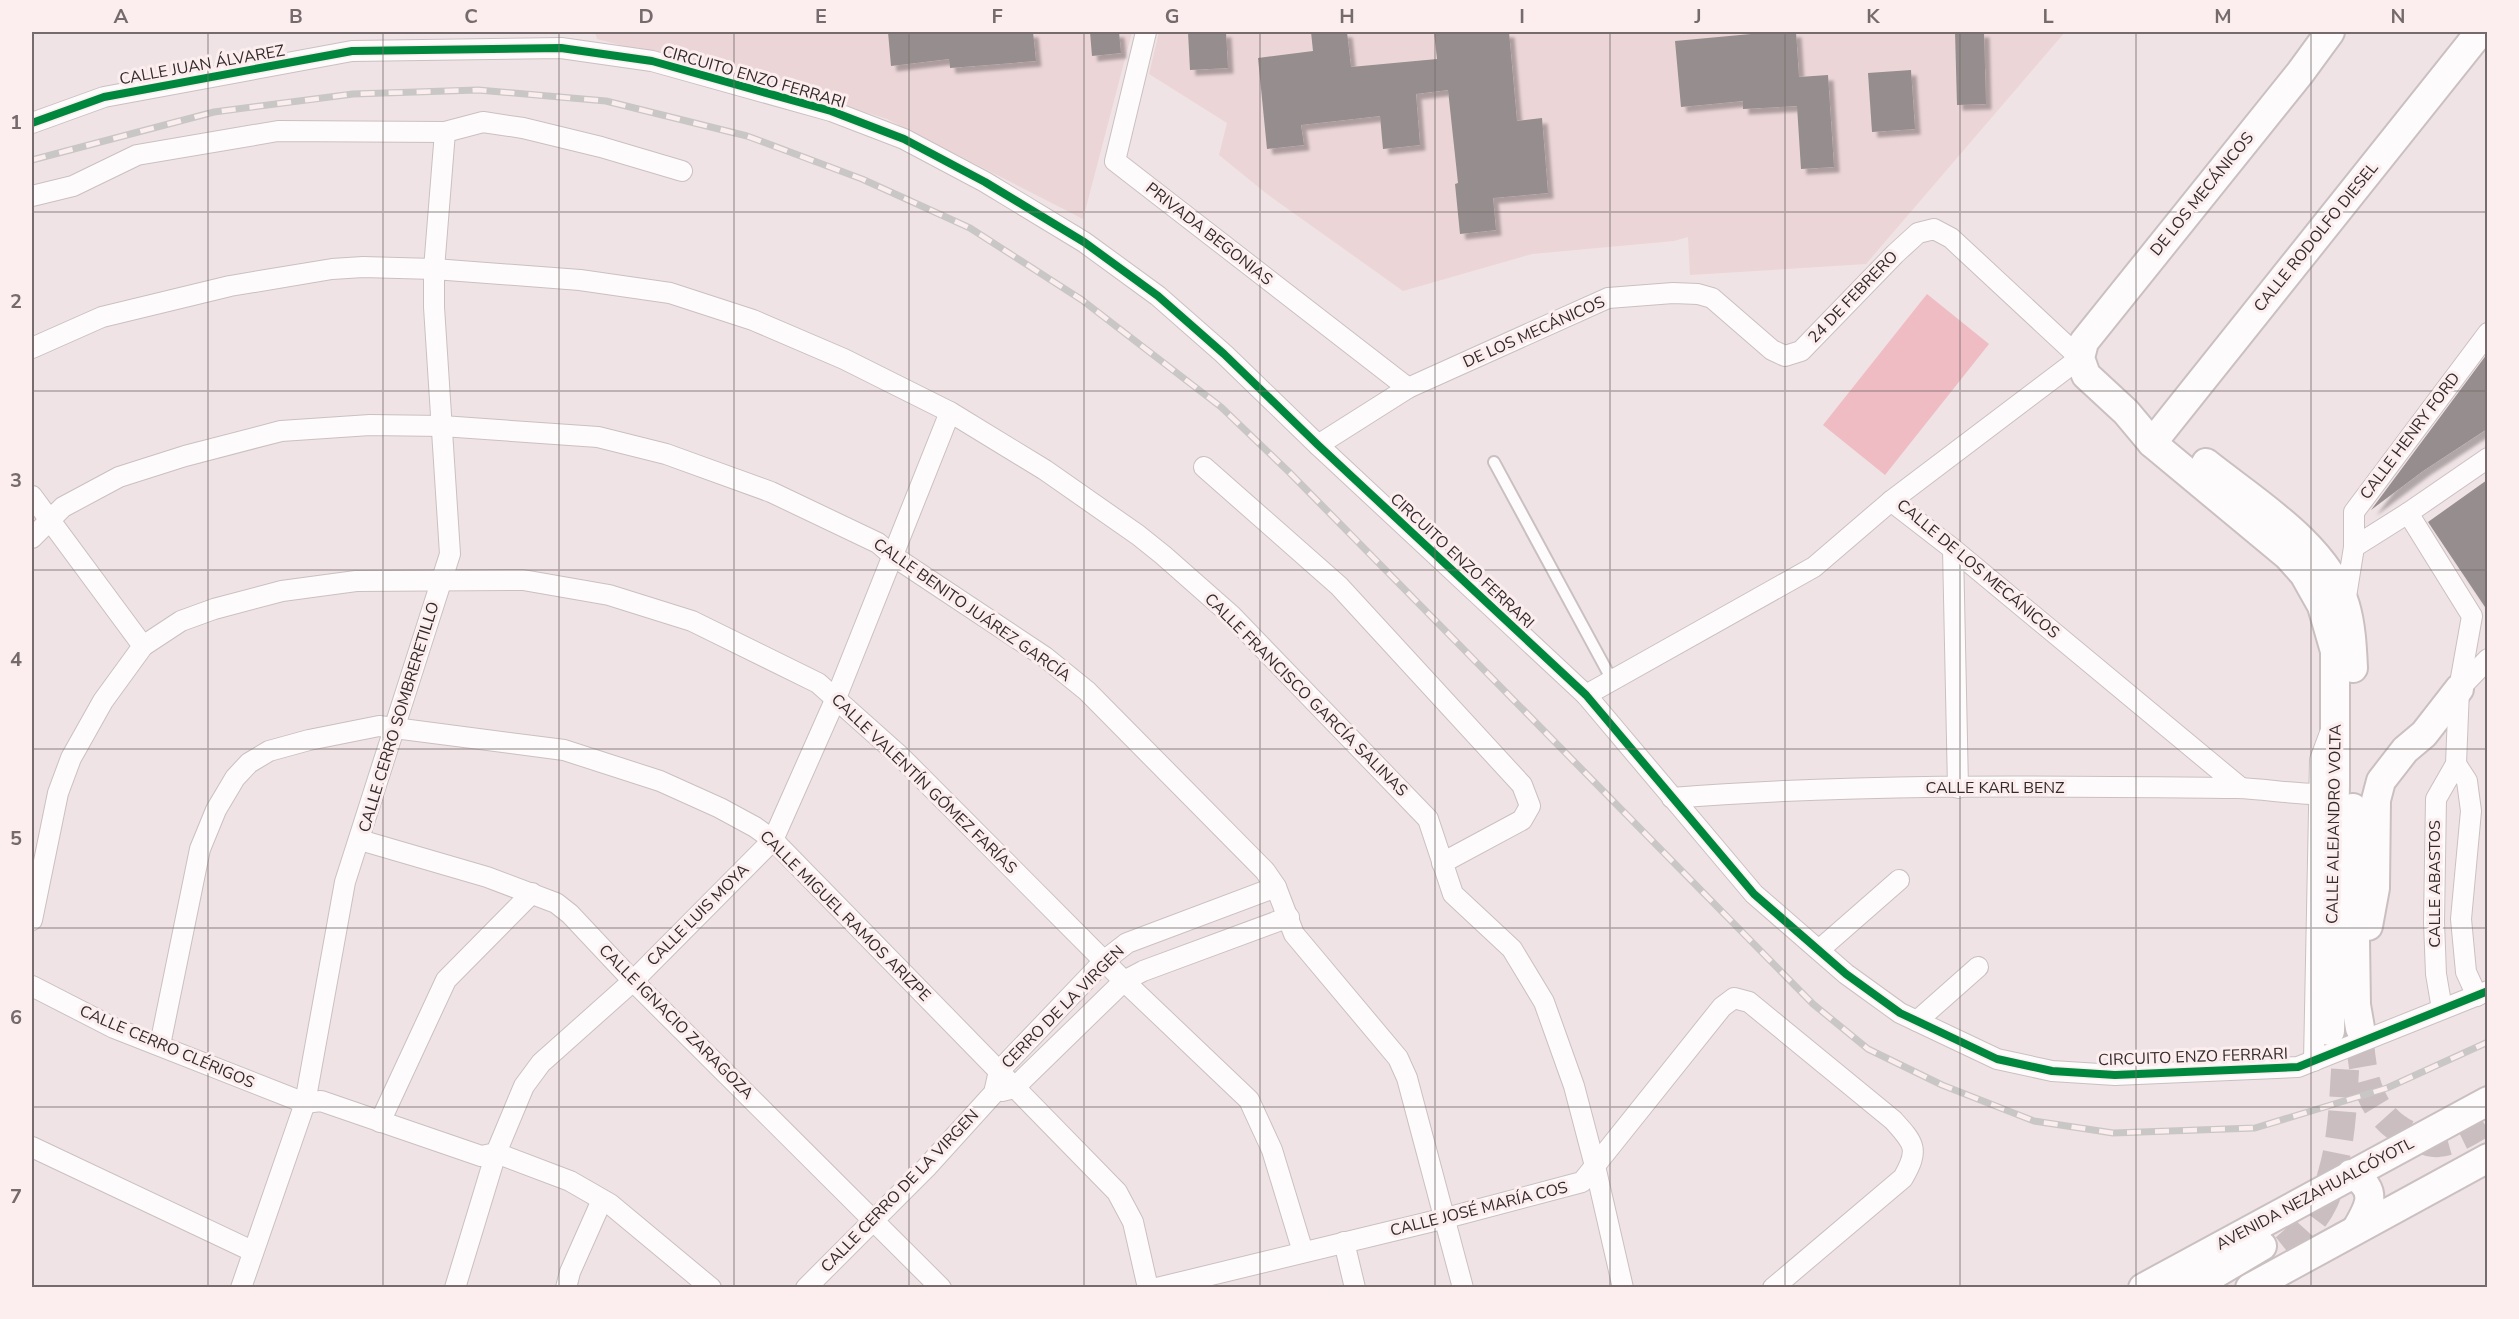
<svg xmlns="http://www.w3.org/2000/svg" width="2519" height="1319" font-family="'Nunito Sans',sans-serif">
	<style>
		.built { fill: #ebd5d7 }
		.green { fill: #efbcc3 }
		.building { fill: #968d8e; filter: url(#shadow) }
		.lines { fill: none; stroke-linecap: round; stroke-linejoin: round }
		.secondary-tunnel { stroke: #cabec0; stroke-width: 28; stroke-dasharray: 28 14; stroke-linecap: butt }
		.lane-casing { stroke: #cac0c1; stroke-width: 14 }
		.street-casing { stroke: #cac0c1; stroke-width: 22 }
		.secondary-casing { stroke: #cac0c1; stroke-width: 32 }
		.lane { stroke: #fdfbfb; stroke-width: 10 }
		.street { stroke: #fdfbfb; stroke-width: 20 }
		.secondary { stroke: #fdfbfb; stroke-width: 28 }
		.rail-casing { stroke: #c9c6c6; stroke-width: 7 }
		.rail { stroke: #fceeef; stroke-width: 4.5; stroke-dasharray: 14; stroke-linecap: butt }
		.cycleway-casing { stroke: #fceeef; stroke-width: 11 }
		.cycleway { stroke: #00873e; stroke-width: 8 }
		.grid { fill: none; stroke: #756b6c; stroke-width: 1.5; stroke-opacity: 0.55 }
		.labels { text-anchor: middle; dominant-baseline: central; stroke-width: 6; stroke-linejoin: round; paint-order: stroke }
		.street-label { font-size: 16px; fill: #332a2b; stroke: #fceeef }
		.neatline { fill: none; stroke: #756b6c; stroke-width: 2 }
		.grid-label { font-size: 20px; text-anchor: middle; font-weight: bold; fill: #756b6c }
	</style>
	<defs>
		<filter id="shadow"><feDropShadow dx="5.5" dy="5.5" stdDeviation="1.5" flood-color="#0004"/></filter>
	</defs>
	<rect width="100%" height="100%" fill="#f0e3e5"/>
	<!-- built -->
	<g class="built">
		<polygon points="595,32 1132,32 1083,219 887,119 814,96 597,39"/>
		<polygon points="1159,32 2065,32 1866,264 1690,275 1688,237 1674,241 1532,254 1403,291 1267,194 1219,155 1227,123 1149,74"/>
	</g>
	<!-- green -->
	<polygon class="green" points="1927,294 1989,344 1885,475 1823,425"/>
	<!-- building -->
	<g class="building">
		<polygon points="888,32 1033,32 1036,61 950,68 949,59 891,66"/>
		<polygon points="1090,32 1119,32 1121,53 1092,56"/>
		<polygon points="1188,32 1226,32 1228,68 1190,70"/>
		<polygon points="1311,32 1347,32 1351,67 1437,59 1434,32 1509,32 1517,121 1542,118 1548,193 1493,198 1496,230 1460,234 1455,184 1458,183 1448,90 1416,94 1420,145 1383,149 1380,116 1301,125 1304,145 1267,149 1258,58 1313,51"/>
		<polygon points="1751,32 1796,32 1799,77 1828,75 1834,167 1801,169 1797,106 1743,109 1743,101 1681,107 1675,41 1751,34"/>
		<polygon points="1955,32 1984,32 1986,104 1957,105"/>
		<polygon points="1911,70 1915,129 1872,132 1868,73"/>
		<polygon points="2487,354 2487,429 2423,471 2371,510"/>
		<polygon points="2487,480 2487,610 2428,522"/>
	</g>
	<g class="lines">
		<!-- secondary-tunnel -->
		<g class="secondary-tunnel">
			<path d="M2360,1039C2362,1081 2373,1122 2415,1137C2422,1140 2430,1144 2438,1143C2454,1142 2470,1131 2484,1123"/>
			<path d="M2250,1272C2279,1254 2310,1232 2325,1200C2329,1192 2329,1182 2332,1173C2345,1128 2343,1078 2348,1032"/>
		</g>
		<defs>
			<polyline id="lane" points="1494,462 1612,680"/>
			<g id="street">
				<polyline points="1146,32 1115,161 1408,388"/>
				<polyline points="32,123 104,97 352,51 561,48 652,61 831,111 904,139 985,182 1084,242 1158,296 1224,354 1318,445 1586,695 1754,894 1846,974 1900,1013 1997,1059 2052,1071 2115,1075 2298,1067 2488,991"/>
				<polyline points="32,196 73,186 137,155 278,131 445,132 483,122 523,128 601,147 682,171"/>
				<polyline points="32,348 102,317 230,286 332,269 363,267 434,269 580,280 670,293 753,320 844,359 950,412 1045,470 1138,535 1163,555 1231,615 1428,819 1453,894 1512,949 1544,1002 1574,1086 1595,1166 1623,1288"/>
				<polyline points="1318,445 1408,388 1608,298 1673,293 1698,294 1712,298 1772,350 1785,356 1801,351 1895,254 1918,233 1934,229 1951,238 2080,358 1891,501 1814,567 1586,695"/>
				<polyline points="1204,467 1339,586 1522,785 1530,806 1522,820 1442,863"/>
				<polyline points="32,496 143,646"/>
				<polyline points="1891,501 1953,549 2241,788"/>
				<polyline points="2408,513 2472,616 2459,689 2456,764 2436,799 2434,922 2436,974 2442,1009"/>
				<polyline points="32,538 63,507 119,477 185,456 281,431 370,425 442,426 598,437 666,454 771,492 878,543 893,556 1045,657 1087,691 1265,871 1276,887 1294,934 1398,1058 1407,1078 1463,1288"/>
				<polyline points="2354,547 2354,512 2488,333"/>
				<polyline points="1953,549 1958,788"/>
				<polyline points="2345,603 2354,547 2408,513 2488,458"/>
				<polyline points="2459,689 2488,659"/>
				<polyline points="2456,764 2467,781 2471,811 2461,919 2466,972 2477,996"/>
				<path d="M1672,798C1859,783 2049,786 2237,788C2265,789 2292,794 2319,794"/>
				<polyline points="360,840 487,877 556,903 570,914 633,981 941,1288"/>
				<polyline points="32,920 58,793 71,758 103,701 143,646 181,621 214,609 282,591 356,581 523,580 609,595 692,621 818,683 901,757 1124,981 1249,1100 1272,1150 1303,1252"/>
				<polyline points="1819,950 1899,880"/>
				<polyline points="32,986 114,1028 305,1103"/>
				<polyline points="1917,1021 1978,967"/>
				<polyline points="160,1045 200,849 216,810 235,778 249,763 269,751 309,740 379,726 564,750 660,781 720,808 755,827 773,840 1117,1192 1133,1222 1148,1288"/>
				<polyline points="2314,1061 2320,760 2330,733"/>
				<polyline points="1002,1091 1014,1088 1124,981 1143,971 1289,917"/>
				<polyline points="305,1103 321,1101 481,1156 496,1153 570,1181 610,1204 711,1288"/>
				<polyline points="380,1122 446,980 532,893"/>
				<polyline points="32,1147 252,1251"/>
				<polyline points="1344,1242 1355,1288"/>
				<polyline points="241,1288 305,1103 345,882 450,554 434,307 434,269 445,132"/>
				<polyline points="455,1288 496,1153 524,1086 541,1063 633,981 773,840 836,698 950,412"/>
				<polyline points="566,1288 570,1272 602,1200"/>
				<polyline points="806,1288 926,1168 994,1093 999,1071 1105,960 1127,943 1276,887"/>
				<path d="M1157,1288L1446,1218L1582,1182L1722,1007L1734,998L1749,1002L1893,1120C1914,1143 1920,1149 1903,1178L1773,1288"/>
			</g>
			<g id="secondary">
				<polyline points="2330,32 2300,73 2084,342 2080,358 2086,375 2126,412 2152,443 2288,556 2304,574 2322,606 2335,651 2335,785 2330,1031"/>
				<polyline points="2152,443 2480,32"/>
				<path d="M2206,463C2252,500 2327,545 2345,605C2351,625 2352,647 2353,668"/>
				<polyline points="2353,808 2356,1005 2360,1028"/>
				<polyline points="2368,926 2375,888 2376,800 2381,781 2405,750 2424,734 2459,689"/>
				<path d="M2351,1174C2379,1189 2370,1206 2357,1228"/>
				<polyline points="2143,1288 2488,1101"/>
				<polyline points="2191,1288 2262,1246"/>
				<polyline points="2250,1288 2488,1158"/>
			</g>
		</defs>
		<!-- lane casing -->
		<use href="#lane" class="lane-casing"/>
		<!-- street casing -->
		<use href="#street" class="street-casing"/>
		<!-- secondary casing -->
		<use href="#secondary" class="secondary-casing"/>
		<!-- lane -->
		<use href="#lane" class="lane"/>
		<!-- street -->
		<use href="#street" class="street"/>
		<!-- secondary -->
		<use href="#secondary" class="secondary"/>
		<defs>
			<polyline id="rail" points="32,160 214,112 353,94 478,90 606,101 747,136 862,179 970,228 1082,300 1221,407 1289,472 1813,1004 1868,1049 1942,1085 2034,1121 2113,1133 2255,1128 2387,1088 2488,1042"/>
		</defs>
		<!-- rail casing -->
		<use href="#rail" class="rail-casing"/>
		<!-- rail -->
		<use href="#rail" class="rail"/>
		<defs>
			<polyline id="cycleway" points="32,123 104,97 352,51 561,48 652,61 831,111 904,139 985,182 1084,242 1158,296 1224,354 1318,445 1586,695 1754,894 1846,974 1900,1013 1997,1059 2052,1071 2115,1075 2298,1067 2488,991"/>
		</defs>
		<!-- cycleway casing -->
		<use href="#cycleway" class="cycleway-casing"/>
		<!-- cycleway -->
		<use href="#cycleway" class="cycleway"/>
	</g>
	<!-- grid -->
	<path class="grid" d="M208,32V1288M383,32V1288M559,32V1288M734,32V1288M909,32V1288M1084,32V1288M1260,32V1288M1435,32V1288M1610,32V1288M1785,32V1288M1960,32V1288M2136,32V1288M2311,32V1288M32,212H2488M32,391H2488M32,570H2488M32,749H2488M32,928H2488M32,1107H2488"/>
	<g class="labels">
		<!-- street labels -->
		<g class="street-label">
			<text transform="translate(202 65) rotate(-10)">CALLE JUAN ÁLVAREZ</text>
			<text transform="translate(754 77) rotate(16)">CIRCUITO ENZO FERRARI</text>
			<text transform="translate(2202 194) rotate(-51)">DE LOS MECÁNICOS</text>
			<text transform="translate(1209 234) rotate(38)">PRIVADA BEGONIAS</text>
			<text transform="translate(2316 237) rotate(-51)">CALLE RODOLFO DIESEL</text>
			<text transform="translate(1853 297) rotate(-46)">24 DE FEBRERO</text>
			<text transform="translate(1534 332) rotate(-24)">DE LOS MECÁNICOS</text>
			<text transform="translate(2410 436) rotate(-53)">CALLE HENRY FORD</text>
			<text transform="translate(1462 561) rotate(43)">CIRCUITO ENZO FERRARI</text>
			<text transform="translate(1978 569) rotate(40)">CALLE DE LOS MECÁNICOS</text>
			<text transform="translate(972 610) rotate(35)">CALLE BENITO JUÁREZ GARCÍA</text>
			<text transform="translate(1306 695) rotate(45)">CALLE FRANCISCO GARCÍA SALINAS</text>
			<text transform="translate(399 717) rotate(-73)">CALLE CERRO SOMBRERETILLO</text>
			<text transform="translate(924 784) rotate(44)">CALLE VALENTÍN GÓMEZ FARÍAS</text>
			<text x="1995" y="788">CALLE KARL BENZ</text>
			<text transform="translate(2334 824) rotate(-89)">CALLE ALEJANDRO VOLTA</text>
			<text transform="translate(2435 884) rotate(-90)">CALLE ABASTOS</text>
			<text transform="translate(698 915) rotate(-45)">CALLE LUIS MOYA</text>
			<text transform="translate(845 916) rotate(45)">CALLE MIGUEL RAMOS ARIZPE</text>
			<text transform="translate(1063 1007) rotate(-45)">CERRO DE LA VIRGEN</text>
			<text transform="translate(676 1022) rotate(45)">CALLE IGNACIO ZARAGOZA</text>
			<text transform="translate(167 1047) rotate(23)">CALLE CERRO CLÉRIGOS</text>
			<text transform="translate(2193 1057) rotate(-2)">CIRCUITO ENZO FERRARI</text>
			<text transform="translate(900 1191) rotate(-46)">CALLE CERRO DE LA VIRGEN</text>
			<text transform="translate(2315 1194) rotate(-28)">AVENIDA NEZAHUALCÓYOTL</text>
			<text transform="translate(1479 1209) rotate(-14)">CALLE JOSÉ MARÍA COS</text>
		</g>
	</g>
	<!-- border -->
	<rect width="2519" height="1319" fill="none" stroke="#fceeef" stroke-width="66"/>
	<rect x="33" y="33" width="2453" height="1253" class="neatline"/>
	<g class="grid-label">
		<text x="121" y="23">A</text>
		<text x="296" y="23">B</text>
		<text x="471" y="23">C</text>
		<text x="646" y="23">D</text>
		<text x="821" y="23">E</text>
		<text x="997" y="23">F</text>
		<text x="1172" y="23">G</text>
		<text x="1347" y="23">H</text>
		<text x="1522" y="23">I</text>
		<text x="1698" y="23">J</text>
		<text x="1873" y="23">K</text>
		<text x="2048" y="23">L</text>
		<text x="2223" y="23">M</text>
		<text x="2398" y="23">N</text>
		<text x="16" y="129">1</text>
		<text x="16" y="308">2</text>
		<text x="16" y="487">3</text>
		<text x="16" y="666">4</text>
		<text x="16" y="845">5</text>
		<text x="16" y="1024">6</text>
		<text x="16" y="1203">7</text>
	</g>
</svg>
